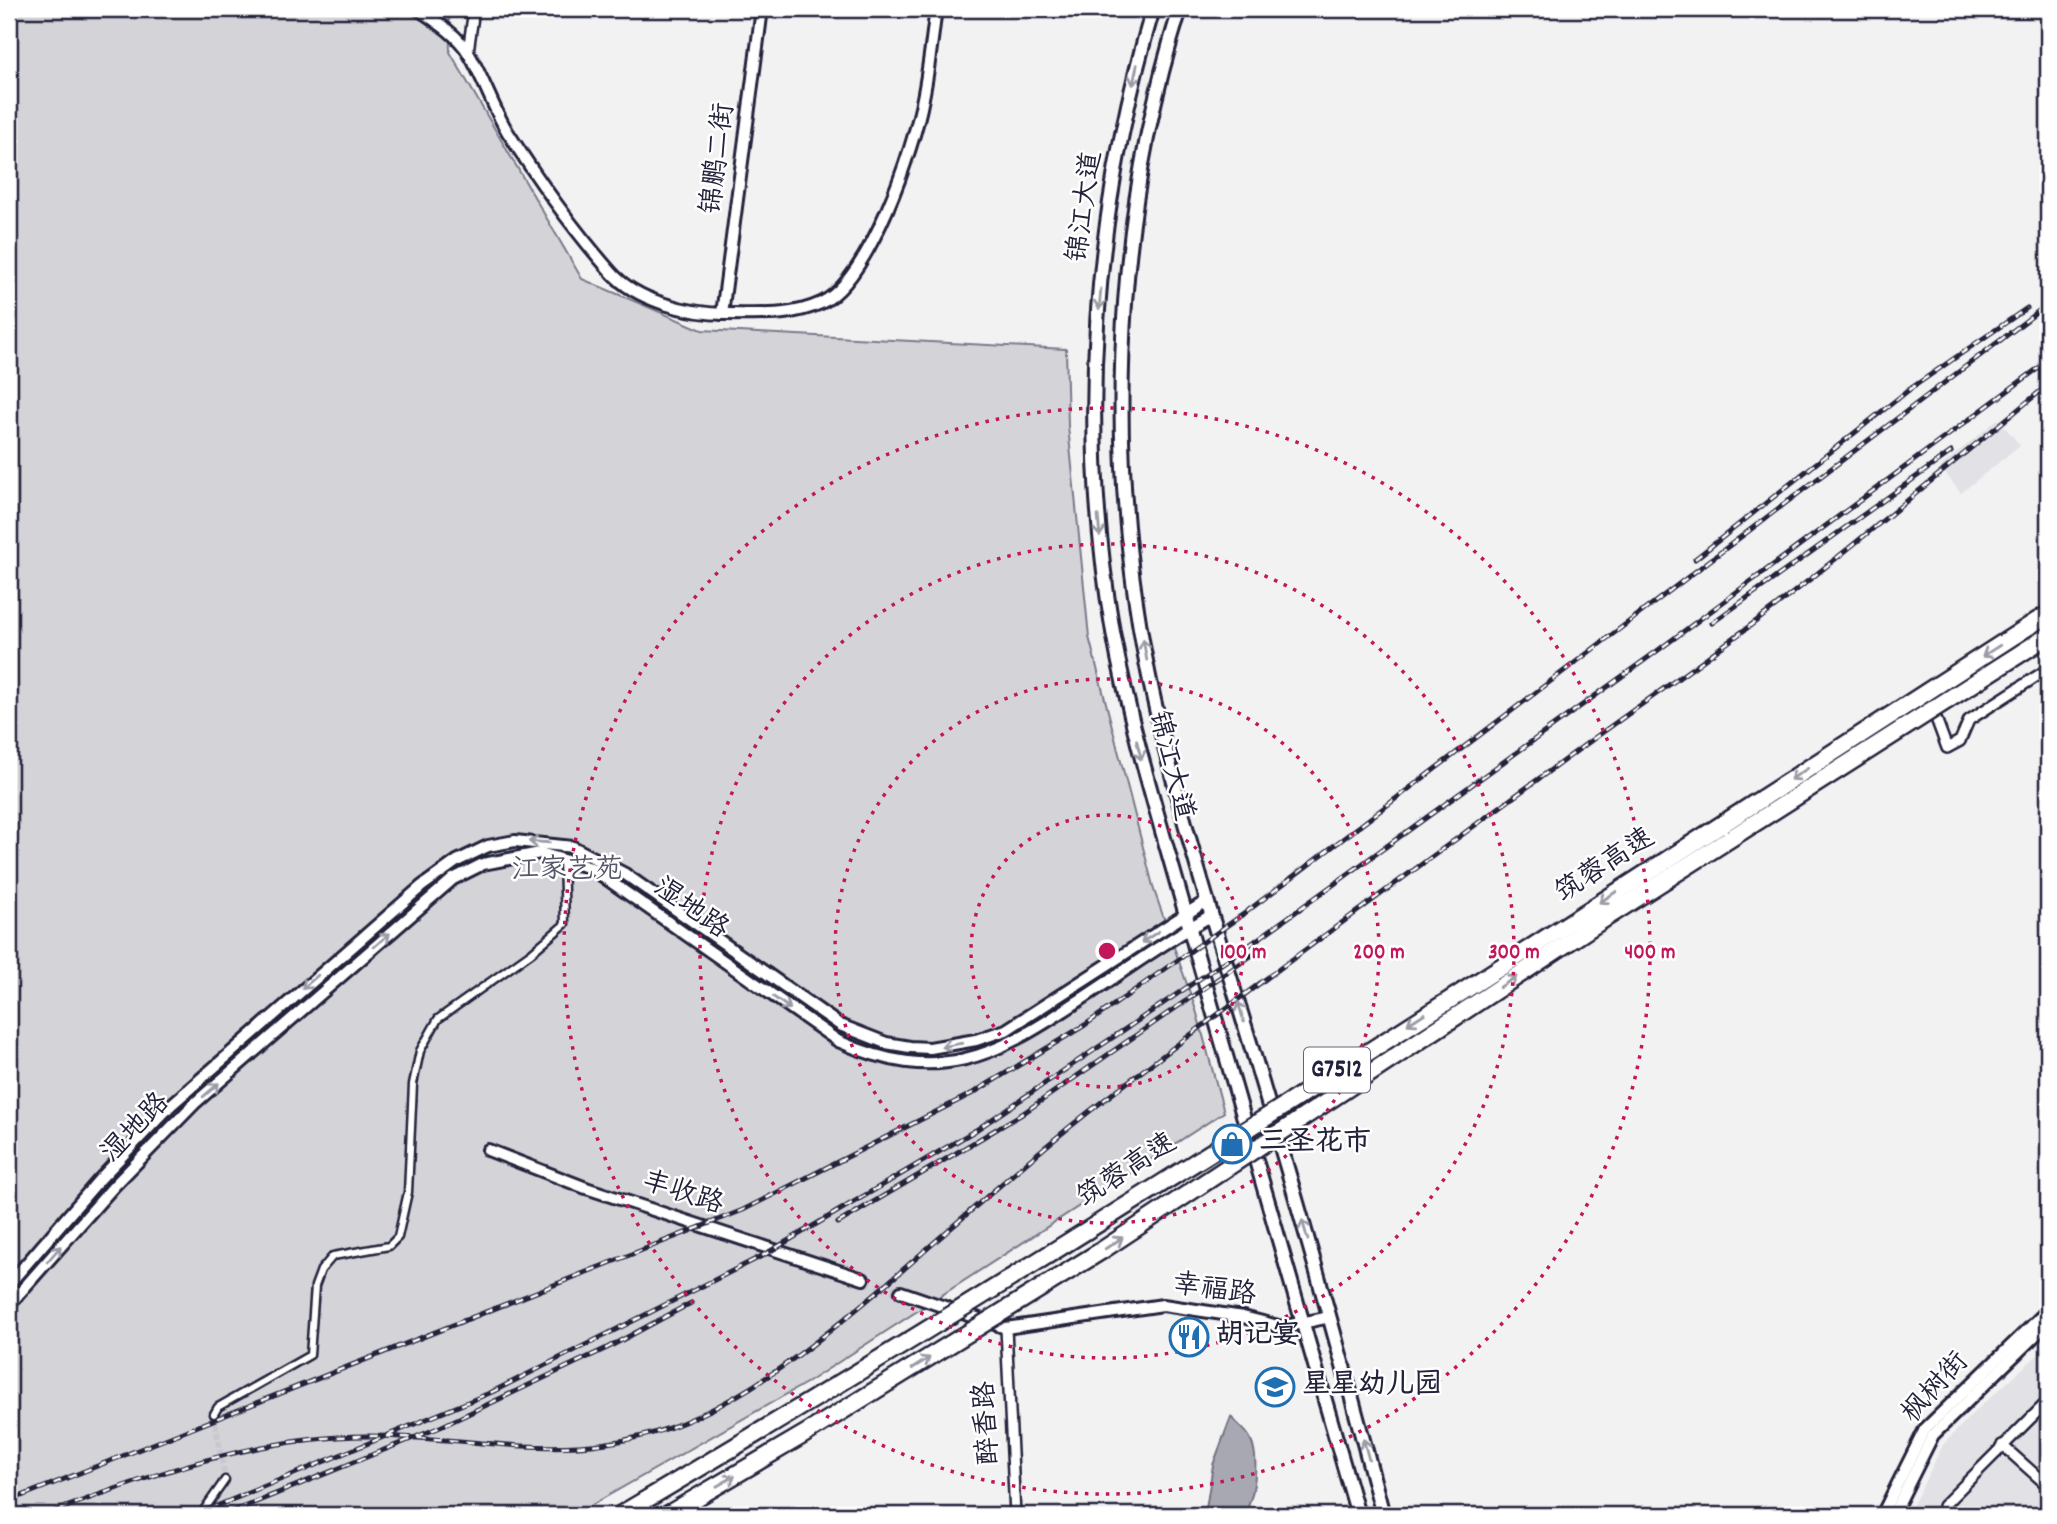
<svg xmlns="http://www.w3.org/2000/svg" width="2057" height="1524" font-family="Dekko,'LXGW WenKai TC',sans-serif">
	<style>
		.built { fill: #e2e2e6 }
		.green { fill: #d3d3d8; stroke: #7a7a8a; stroke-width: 2 }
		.water { fill: #a8a8b2; stroke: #727282; stroke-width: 2 }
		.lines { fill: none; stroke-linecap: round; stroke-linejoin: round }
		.pedestrian-tunnel { stroke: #c8c8ce; stroke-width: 6; stroke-dasharray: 6 3; stroke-linecap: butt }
		.tertiary-tunnel { stroke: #c8c8ce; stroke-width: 10; stroke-dasharray: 10 5; stroke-linecap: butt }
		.pedestrian-casing { stroke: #22223b; stroke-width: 11 }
		.minor-casing { stroke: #22223b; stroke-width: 14 }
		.tertiary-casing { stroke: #22223b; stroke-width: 16 }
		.secondary-casing { stroke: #22223b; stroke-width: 18 }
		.pedestrian { stroke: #fff; stroke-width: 6 }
		.minor { stroke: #fff; stroke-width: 9 }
		.tertiary { stroke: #fff; stroke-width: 10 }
		.secondary { stroke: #fff; stroke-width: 12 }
		.rail-casing { stroke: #22223b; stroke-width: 5 }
		.rail { stroke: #fff; stroke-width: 2.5; stroke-dasharray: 8; stroke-linecap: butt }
		.motorway-bridge-casing { stroke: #22223b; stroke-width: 21; stroke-linecap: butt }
		.motorway-bridge { stroke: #fff; stroke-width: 16 }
		.oneway { stroke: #9c9ca7 }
		.ring { fill: none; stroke: #c2185b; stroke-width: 3.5; stroke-dasharray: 3.5 7 }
		.labels { text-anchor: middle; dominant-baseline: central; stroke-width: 5; stroke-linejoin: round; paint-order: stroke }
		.shield { fill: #fff; stroke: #646476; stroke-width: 2 }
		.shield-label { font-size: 26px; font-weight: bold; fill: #22223b }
		.street-label { font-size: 28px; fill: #22223b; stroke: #fff }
		.park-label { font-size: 28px; fill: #57576a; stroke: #fff }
		.poi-label { font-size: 28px; font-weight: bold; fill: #22223b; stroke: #fff; text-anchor: start }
		.centre { fill: #c2185b; stroke: #fff; stroke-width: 3.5 }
		.ring-label { font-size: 21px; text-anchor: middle; font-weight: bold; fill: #c2185b; stroke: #fff; stroke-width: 5; stroke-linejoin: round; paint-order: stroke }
	</style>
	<rect width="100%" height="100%" fill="#f2f2f3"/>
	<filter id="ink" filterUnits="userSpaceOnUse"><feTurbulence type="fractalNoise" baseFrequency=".0143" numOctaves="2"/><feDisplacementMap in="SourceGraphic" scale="14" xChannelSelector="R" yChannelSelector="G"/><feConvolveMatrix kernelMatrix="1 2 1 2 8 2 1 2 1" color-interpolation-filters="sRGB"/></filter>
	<g filter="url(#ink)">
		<!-- built -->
		<g class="built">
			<polygon points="1998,419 2020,445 1961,493 1940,467"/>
			<polygon points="2048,1346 2048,1515 1908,1515 1943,1445 1972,1414"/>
		</g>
		<!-- green -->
		<polygon class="green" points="9,9 449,10 450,52 582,279 702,330 1066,349 1068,426 1089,637 1154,890 1196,1010 1224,1112 808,1382 574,1515 9,1515"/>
		<!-- water -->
		<path class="water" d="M1231,1417C1237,1424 1246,1430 1250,1438C1260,1457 1255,1499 1243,1515H1205L1213,1465Z"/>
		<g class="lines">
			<!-- pedestrian-tunnel -->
			<polyline class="pedestrian-tunnel" points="214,1414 225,1480"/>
			<!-- tertiary-tunnel -->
			<polyline class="tertiary-tunnel" points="863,1279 901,1292"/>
			<defs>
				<g id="pedestrian">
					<polyline points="214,1414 218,1407 310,1355 315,1286 321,1270 333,1256 389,1246 398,1237 408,1192 413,1084 420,1051 438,1019 531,953 565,924 563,859"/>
					<polyline points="204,1515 204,1510 225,1480"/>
				</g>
				<g id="minor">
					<polyline points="468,52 474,9"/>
					<polyline points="1925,689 1947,748 1960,741 1969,720 2048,669"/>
					<polyline points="1006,1328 1015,1515"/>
					<polyline points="2002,1445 2048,1486"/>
					<polyline points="1953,1515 1943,1506 2048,1401"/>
				</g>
				<g id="tertiary">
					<path d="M418,9C436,21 459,36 469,54C484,79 492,106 507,131C538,180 572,228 611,272C636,301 689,314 727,314C759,314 791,317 821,303C869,281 914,148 923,98C929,69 932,38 936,9"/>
					<polyline points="722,314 762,9"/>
					<polyline points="488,1150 586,1188 863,1279"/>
					<polyline points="9,1284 99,1180 171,1105 422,886 457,861 488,846 515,841 573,847 625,874 840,1025 886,1043 910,1047 930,1048 976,1040 1006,1030 1208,900"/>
					<polyline points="901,1292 1006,1328 1163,1305 1243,1317 1282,1327 1330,1317"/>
					<path d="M9,1305L114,1186L195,1103L453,879L483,864L540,853L591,868L838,1041C938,1086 993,1058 1077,1002C1122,973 1165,941 1212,915"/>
					<polyline points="1882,1515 1925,1429 2048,1310"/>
					<polyline points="1893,1515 1933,1435 2048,1323"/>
				</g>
				<g id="secondary">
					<path d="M1153,9C1094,208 1077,426 1113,632C1133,742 1168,847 1197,955C1249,1142 1305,1328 1358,1515"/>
					<path d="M1180,9C1111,228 1104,476 1154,700C1181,821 1219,940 1255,1059C1300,1210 1343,1362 1383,1515"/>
				</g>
			</defs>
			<!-- pedestrian casing -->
			<use href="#pedestrian" class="pedestrian-casing"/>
			<!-- minor casing -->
			<use href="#minor" class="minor-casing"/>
			<!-- tertiary casing -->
			<use href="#tertiary" class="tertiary-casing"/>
			<!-- secondary casing -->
			<use href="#secondary" class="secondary-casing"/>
			<!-- pedestrian -->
			<use href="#pedestrian" class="pedestrian"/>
			<!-- minor -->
			<use href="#minor" class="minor"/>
			<!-- tertiary -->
			<use href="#tertiary" class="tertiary"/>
			<!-- secondary -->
			<use href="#secondary" class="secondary"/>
			<defs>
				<g id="rail">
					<polyline points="1695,559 1910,389 2027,308"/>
					<polyline points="1712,623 1951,452"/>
					<polyline points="838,1223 1022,1114 1261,949"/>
					<polyline points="9,1501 743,1210 973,1093 1085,1025 1245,913 2048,304"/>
					<path d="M45,1515C149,1475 255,1437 367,1436C486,1436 580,1470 696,1417C768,1384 830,1332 890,1281C962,1219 1033,1154 1108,1097C1263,979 1421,865 1578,750C1652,696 1728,645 1799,588C1883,522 1965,452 2048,385"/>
					<polyline points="195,1515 492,1392 762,1256 976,1130 1251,944 1653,654 2048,361"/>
					<polyline points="224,1515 438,1428 607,1348 691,1303"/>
				</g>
			</defs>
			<!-- rail casing -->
			<use href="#rail" class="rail-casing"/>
			<!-- rail -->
			<use href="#rail" class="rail"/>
			<defs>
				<g id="motorway-bridge">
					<path d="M620,1515C1105,1229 1575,918 2048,614"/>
					<polyline points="667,1515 808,1432 1101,1251 1593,926 2048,636"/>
				</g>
			</defs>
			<!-- motorway-bridge casing -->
			<use href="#motorway-bridge" class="motorway-bridge-casing"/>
			<!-- motorway-bridge -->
			<use href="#motorway-bridge" class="motorway-bridge"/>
		</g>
		<!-- one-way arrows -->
		<defs><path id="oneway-shaft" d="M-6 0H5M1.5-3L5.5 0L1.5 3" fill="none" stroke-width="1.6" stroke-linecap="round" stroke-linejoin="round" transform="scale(1.75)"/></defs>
		<g class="oneway">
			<use href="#oneway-shaft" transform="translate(1135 75) rotate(102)"/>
			<use href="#oneway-shaft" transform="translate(1100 299) rotate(95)"/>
			<use href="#oneway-shaft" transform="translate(1099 526) rotate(85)"/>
			<use href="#oneway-shaft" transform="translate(1145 650) rotate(-100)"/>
			<use href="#oneway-shaft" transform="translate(1991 651) rotate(147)"/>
			<use href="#oneway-shaft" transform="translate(1139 750) rotate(76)"/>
			<use href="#oneway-shaft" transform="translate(1799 774) rotate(147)"/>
			<use href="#oneway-shaft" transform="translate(539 842) rotate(-176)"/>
			<use href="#oneway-shaft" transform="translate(1608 897) rotate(147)"/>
			<use href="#oneway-shaft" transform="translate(1150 937) rotate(147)"/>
			<use href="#oneway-shaft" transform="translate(382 940) rotate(-41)"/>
			<use href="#oneway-shaft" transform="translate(310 982) rotate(139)"/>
			<use href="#oneway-shaft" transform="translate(1508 982) rotate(-33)"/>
			<use href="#oneway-shaft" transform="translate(782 1003) rotate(35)"/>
			<use href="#oneway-shaft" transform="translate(1241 1012) rotate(-107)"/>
			<use href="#oneway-shaft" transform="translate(1416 1019) rotate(147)"/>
			<use href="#oneway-shaft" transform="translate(952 1045) rotate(170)"/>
			<use href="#oneway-shaft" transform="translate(211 1090) rotate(-41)"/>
			<use href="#oneway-shaft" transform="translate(1305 1230) rotate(-106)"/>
			<use href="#oneway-shaft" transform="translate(1114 1243) rotate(-33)"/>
			<use href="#oneway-shaft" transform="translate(54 1254) rotate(-49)"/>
			<use href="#oneway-shaft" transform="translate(921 1363) rotate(-32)"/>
			<use href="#oneway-shaft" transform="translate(1366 1449) rotate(-105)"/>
			<use href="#oneway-shaft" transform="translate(726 1481) rotate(-30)"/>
		</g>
	</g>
	<!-- distance rings -->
	<g class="ring">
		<circle cx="1107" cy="951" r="136"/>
		<circle cx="1107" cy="951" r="272"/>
		<circle cx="1107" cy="951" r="407"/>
		<circle cx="1107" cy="951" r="543"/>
	</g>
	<!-- icons -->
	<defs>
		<symbol id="shop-ring" viewBox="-11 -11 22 22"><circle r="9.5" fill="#fff" stroke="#1f6fb2" stroke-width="1.5"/><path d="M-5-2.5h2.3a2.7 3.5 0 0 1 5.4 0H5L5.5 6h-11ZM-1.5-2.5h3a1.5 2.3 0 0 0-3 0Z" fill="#1f6fb2"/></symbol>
		<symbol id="restaurant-ring" viewBox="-11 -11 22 22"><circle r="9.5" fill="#fff" stroke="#1f6fb2" stroke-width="1.5"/><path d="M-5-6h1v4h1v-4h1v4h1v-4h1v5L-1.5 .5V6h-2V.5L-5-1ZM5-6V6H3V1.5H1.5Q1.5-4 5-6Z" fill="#1f6fb2"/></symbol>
		<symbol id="school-ring" viewBox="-11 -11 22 22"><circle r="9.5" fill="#fff" stroke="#1f6fb2" stroke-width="1.5"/><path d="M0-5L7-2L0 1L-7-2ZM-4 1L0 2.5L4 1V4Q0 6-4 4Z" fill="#1f6fb2"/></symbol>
	</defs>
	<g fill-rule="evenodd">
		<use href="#shop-ring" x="1210" y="1122" width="44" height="44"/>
		<use href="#restaurant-ring" x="1167" y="1315" width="44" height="44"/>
		<use href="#school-ring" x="1253" y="1365" width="44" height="44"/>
	</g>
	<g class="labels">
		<!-- shield labels -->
		<rect class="shield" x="1304" y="1047.5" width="66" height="45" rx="5"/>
		<g class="shield-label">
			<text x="1337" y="1070">G7512</text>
		</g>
		<!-- street labels -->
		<g class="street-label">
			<text transform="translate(720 159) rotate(-83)">锦鹏二街</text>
			<text transform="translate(1087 207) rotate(-82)">锦江大道</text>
			<text transform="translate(1169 766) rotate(76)">锦江大道</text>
			<text transform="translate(1606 867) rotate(-33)">筑蓉高速</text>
			<text transform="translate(690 910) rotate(35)">湿地路</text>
			<text transform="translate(137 1129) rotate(-46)">湿地路</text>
			<text transform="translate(1128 1172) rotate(-33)">筑蓉高速</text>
			<text transform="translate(682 1195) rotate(18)">丰收路</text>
			<text transform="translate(1214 1292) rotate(8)">幸福路</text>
			<text transform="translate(1937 1389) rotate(-48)">枫树街</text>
			<text transform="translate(989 1423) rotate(-93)">醉香路</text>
		</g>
		<!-- park labels -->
		<g class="park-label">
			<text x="567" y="872">江家艺苑</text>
		</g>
		<!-- poi labels -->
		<g class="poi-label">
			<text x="1259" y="1144">三圣花市</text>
			<text x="1216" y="1337">胡记宴</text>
			<text x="1302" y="1387">星星幼儿园</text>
		</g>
	</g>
	<circle cx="1107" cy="951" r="10" class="centre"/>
	<g class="ring-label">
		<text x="1243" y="958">100 m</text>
		<text x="1379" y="958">200 m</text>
		<text x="1514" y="958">300 m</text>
		<text x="1650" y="958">400 m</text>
	</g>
	<!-- margin -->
	<rect width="2057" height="1524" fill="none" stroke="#fff" stroke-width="35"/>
	<rect x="18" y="18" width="2022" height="1489" fill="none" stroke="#22223b" stroke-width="2.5" filter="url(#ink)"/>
</svg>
